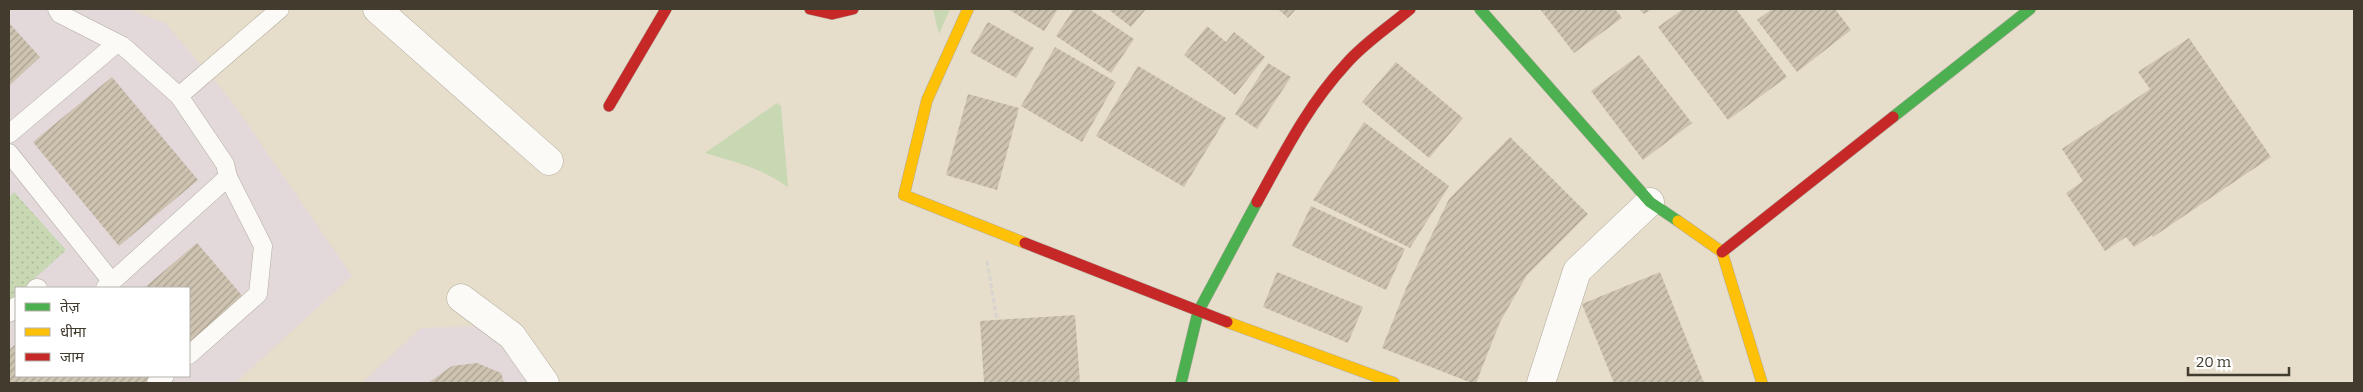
<svg xmlns="http://www.w3.org/2000/svg" width="2363" height="392" font-family="Bitter,'Noto Sans Devanagari',serif">
	<style>
		.commercial { fill: #e3d8da; fill-rule: evenodd }
		.grass { fill: #c7d8b3 }
		.park { fill: url(#park-dots) }
		.building { fill: url(#building-hatch) }
		.lines { fill: none; stroke-linecap: round; stroke-linejoin: round }
		.lane-casing { stroke: #b2ac9e; stroke-width: 19 }
		.street-casing { stroke: #b2ac9e; stroke-width: 29 }
		.fast-casing { stroke: #b2ac9e; stroke-width: 12 }
		.slow-casing { stroke: #b2ac9e; stroke-width: 12 }
		.jam-casing { stroke: #b2ac9e; stroke-width: 12 }
		.path { stroke: #d8d4cf; stroke-width: 3; stroke-dasharray: 5 2.5; stroke-linecap: butt }
		.lane { stroke: #fbfaf7; stroke-width: 18 }
		.street { stroke: #fbfaf7; stroke-width: 28 }
		.fast { stroke: #4caf50; stroke-width: 11 }
		.slow { stroke: #ffc107; stroke-width: 11 }
		.jam { stroke: #c62828; stroke-width: 11 }
	</style>
	<defs>
		<pattern id="park-dots" width="8" height="8" patternUnits="userSpaceOnUse" patternTransform="scale(1.25)"><rect width="8" height="8" fill="#c7d8b3"/><path d="M2 2h.1M6 6h.1" fill="none" stroke="#acba9a" stroke-width="1.8" stroke-linecap="round"/></pattern>
		<pattern id="building-hatch" width="6" height="6" patternUnits="userSpaceOnUse" patternTransform="scale(1.25)"><rect width="6" height="6" fill="#cec3b0"/><path d="M-1 1l2-2M0 6l6-6M5 7l2-2" fill="none" stroke="#a9a090"/></pattern>
	</defs>
	<rect width="100%" height="100%" fill="#e6ddcb"/>
	<!-- commercial -->
	<g class="commercial">
		<path d="M9,9H129L165,23L230,99L352,276L235,383H9ZM16,288H189V376H16Z"/>
		<polygon points="483,326 533,383 362,383 421,328"/>
	</g>
	<!-- grass -->
	<g class="grass">
		<polygon points="933,9 950,9 939,34"/>
		<path d="M777,103L781,106L788,187C762,168 735,162 705,153Z"/>
	</g>
	<!-- park -->
	<polygon class="park" points="14,192 66,250 24,288 16,288 16,295 9,302 9,198"/>
	<!-- building -->
	<g class="building">
		<polygon points="1008,9 1058,9 1044,31"/>
		<polygon points="1074,9 1089,9 1134,39 1111,73 1056,36"/>
		<polygon points="1108,9 1146,9 1131,27"/>
		<polygon points="1278,9 1296,9 1288,18"/>
		<polygon points="1540,9 1615,9 1622,18 1574,53"/>
		<polygon points="1639,9 1651,9 1644,14"/>
		<polygon points="1683,9 1736,9 1787,77 1728,120 1658,27"/>
		<polygon points="1772,9 1835,9 1851,30 1797,72 1757,20"/>
		<polygon points="988,22 1034,48 1016,78 970,52"/>
		<polygon points="9,23 40,57 9,86"/>
		<polygon points="1207,26 1226,42 1234,32 1265,57 1235,95 1184,55"/>
		<polygon points="2189,38 2271,157 2153,237 2152,235 2134,247 2126,237 2105,251 2066,193 2083,181 2062,149 2150,89 2138,72"/>
		<polygon points="1055,47 1116,82 1082,142 1021,106"/>
		<polygon points="1639,55 1692,123 1643,160 1591,91"/>
		<polygon points="1396,62 1463,118 1429,158 1362,102"/>
		<polygon points="1268,63 1291,77 1257,129 1235,114"/>
		<polygon points="1138,66 1226,118 1184,187 1096,136"/>
		<polygon points="112,77 198,180 119,246 33,142"/>
		<polygon points="968,94 1019,108 997,190 946,175"/>
		<polygon points="1364,122 1449,186 1410,248 1313,200"/>
		<polygon points="1510,137 1588,214 1527,275 1500,322 1476,383 1472,383 1382,348 1407,286 1449,199"/>
		<polygon points="1311,206 1405,249 1386,290 1292,246"/>
		<polygon points="197,243 245,299 189,347 189,288 144,288"/>
		<polygon points="1277,272 1363,307 1348,343 1263,307"/>
		<polygon points="1660,272 1704,383 1614,383 1582,304"/>
		<polygon points="1075,315 1080,383 984,383 980,321"/>
		<polygon points="16,344 16,376 154,376 146,383 9,383 9,350"/>
		<polygon points="477,363 501,373 504,383 428,383 452,366"/>
	</g>
	<g class="lines">
		<defs>
			<g id="lane">
				<polyline points="57,9 60,14 123,46 179,96"/>
				<polyline points="9,134 117,43"/>
				<polyline points="9,153 112,282"/>
				<polyline points="36,288 38,288"/>
				<polyline points="105,288 228,177"/>
				<polyline points="9,313 16,306"/>
				<polyline points="189,355 258,294 263,246 228,177 225,164 179,96 280,9"/>
				<polyline points="156,383 165,376"/>
			</g>
			<g id="street">
				<polyline points="377,9 549,161"/>
				<polyline points="461,298 512,336 545,383"/>
				<polyline points="1541,383 1577,271 1650,202"/>
			</g>
			<g id="fast">
				<polyline points="1480,9 1650,202 1678,221"/>
				<polyline points="1893,117 2030,9"/>
				<polyline points="1181,383 1198,312 1257,202"/>
			</g>
			<g id="slow">
				<polyline points="968,9 927,100 904,195 1025,243"/>
				<polyline points="1678,221 1722,252 1762,383"/>
				<polyline points="1227,322 1394,383"/>
			</g>
			<g id="jam">
				<polyline points="810,9 832,14 853,9"/>
				<polyline points="609,106 666,9"/>
				<path d="M1257,202C1284,153 1308,105 1346,64C1364,43 1389,27 1410,9"/>
				<polyline points="1025,243 1227,322"/>
				<polyline points="1722,252 1893,117"/>
			</g>
		</defs>
		<!-- lane casing -->
		<use href="#lane" class="lane-casing"/>
		<!-- street casing -->
		<use href="#street" class="street-casing"/>
		<!-- fast casing -->
		<use href="#fast" class="fast-casing"/>
		<!-- slow casing -->
		<use href="#slow" class="slow-casing"/>
		<!-- jam casing -->
		<use href="#jam" class="jam-casing"/>
		<!-- path -->
		<polyline class="path" points="987,261 997,320"/>
		<!-- lane -->
		<use href="#lane" class="lane"/>
		<!-- street -->
		<use href="#street" class="street"/>
		<!-- fast -->
		<use href="#fast" class="fast"/>
		<!-- slow -->
		<use href="#slow" class="slow"/>
		<!-- jam -->
		<use href="#jam" class="jam"/>
	</g>
	<!-- border -->
	<rect width="2363" height="392" fill="none" stroke="#423c2f" stroke-width="20"/>
	<!-- legend -->
	<rect x="15" y="287" width="175" height="90" fill="#ffffff" stroke="#b3b1ac"/>
	<rect x="25" y="303" width="25" height="8" fill="#4caf50" stroke="#b3b1ac"/>
	<text x="60" y="312" font-size="15" fill="#423c2f">तेज़</text>
	<rect x="25" y="328" width="25" height="8" fill="#ffc107" stroke="#b3b1ac"/>
	<text x="60" y="337" font-size="15" fill="#423c2f">धीमा</text>
	<rect x="25" y="353" width="25" height="8" fill="#c62828" stroke="#b3b1ac"/>
	<text x="60" y="362" font-size="15" fill="#423c2f">जाम</text>
	<!-- scale -->
	<path d="M2188 367v8h101v-8" fill="none" stroke="#423c2f" stroke-width="2.5"/>
	<text x="2196" y="367" font-size="15" fill="#423c2f" stroke="#ffffff" stroke-width="4" paint-order="stroke">20 m</text>
</svg>
